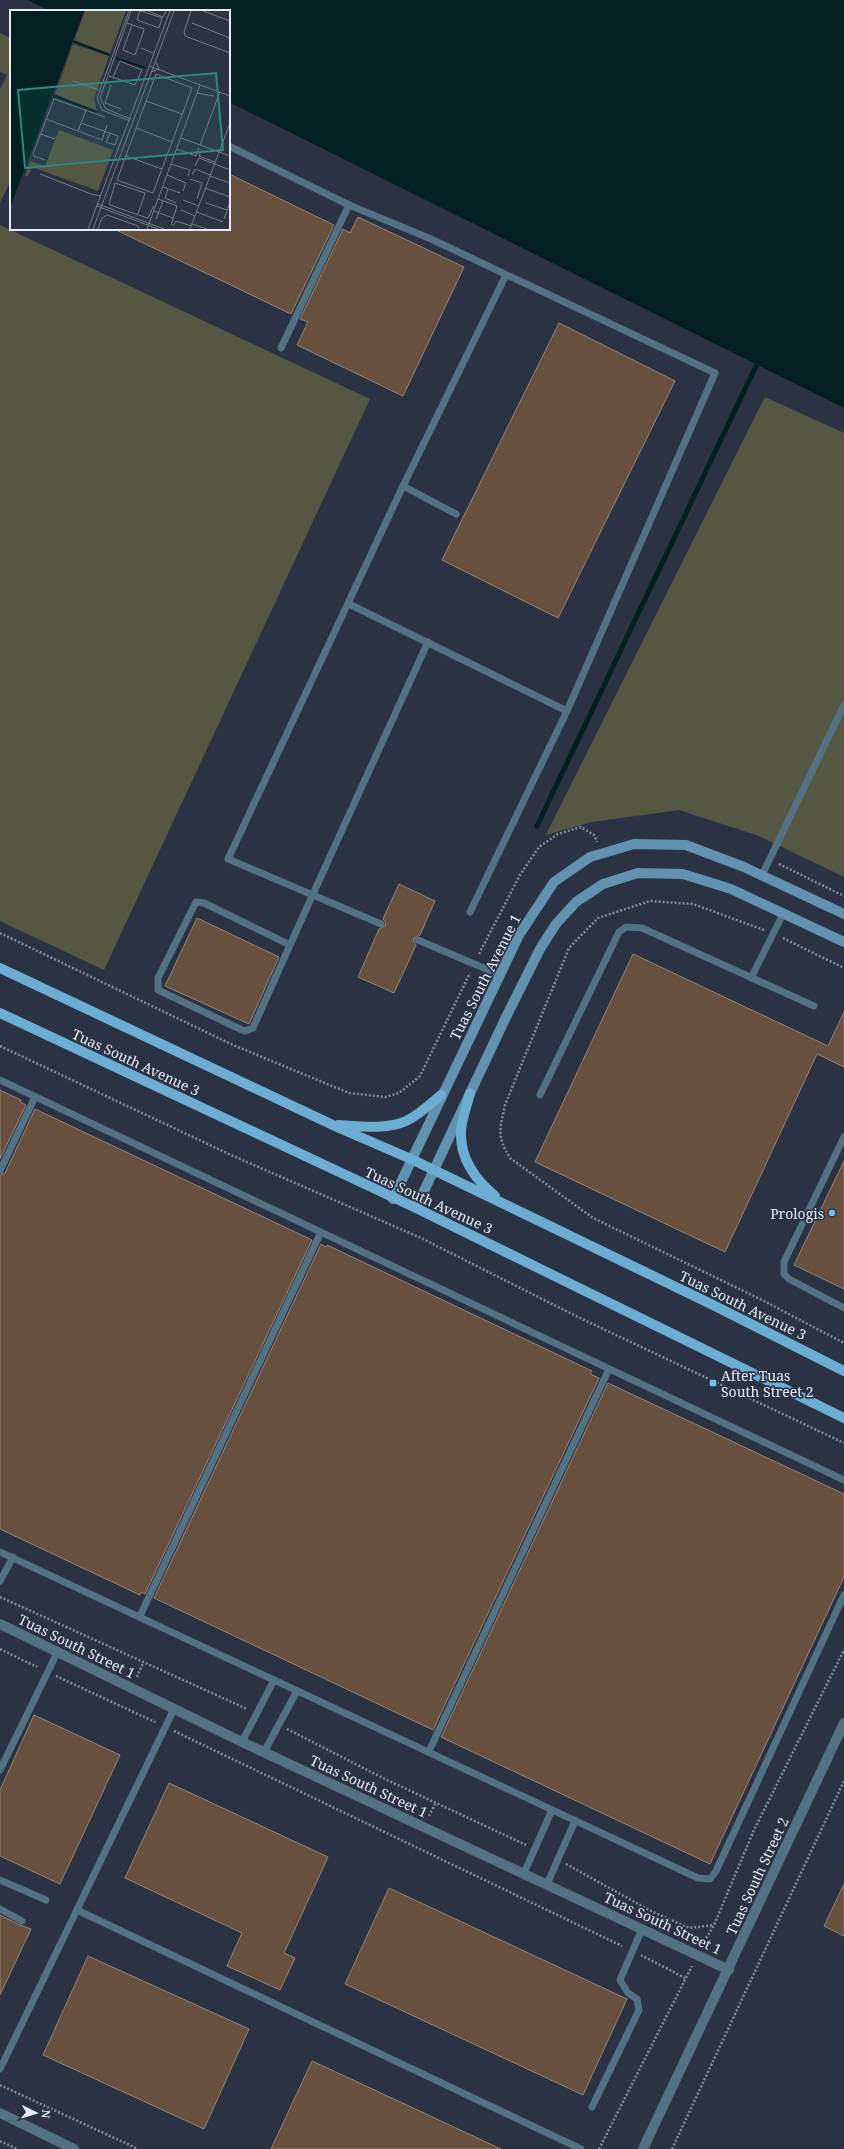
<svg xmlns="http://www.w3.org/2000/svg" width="844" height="2149" font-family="'Noto Serif',serif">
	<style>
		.green { fill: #555743 }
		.water { fill: #031f21 }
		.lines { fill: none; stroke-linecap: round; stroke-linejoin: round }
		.stream { stroke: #031f21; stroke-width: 5 }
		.building { fill: #67513e; stroke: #978474 }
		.path { stroke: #878d9b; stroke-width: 2.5; stroke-dasharray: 2 2; stroke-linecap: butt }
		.service { stroke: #527183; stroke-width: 7 }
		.minor { stroke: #527183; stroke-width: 10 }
		.secondary { stroke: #6193b1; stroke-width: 10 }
		.primary { stroke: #6cadd3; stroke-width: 10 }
		.poi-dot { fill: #6bc3f2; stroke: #2b3243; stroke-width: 1.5 }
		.labels { text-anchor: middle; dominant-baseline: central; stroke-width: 3.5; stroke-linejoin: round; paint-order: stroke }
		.street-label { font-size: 14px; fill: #e6ebf6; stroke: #2b3243 }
		.poi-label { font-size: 14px; fill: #e6ebf6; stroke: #2b3243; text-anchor: end }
		.inset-river { fill: none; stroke: #031f21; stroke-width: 2 }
		.inset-road { fill: none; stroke: #767c8b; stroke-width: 1 }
		.view { fill: #2f8882; fill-opacity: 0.15; stroke: #2f8882; stroke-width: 2 }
		.inset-edge { fill: none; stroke: #e6ebf6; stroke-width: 2 }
	</style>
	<rect width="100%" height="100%" fill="#2b3243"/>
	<!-- green -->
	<g class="green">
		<polygon points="0,33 11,38 11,180 0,203 0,89 7,75 0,72"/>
		<polygon points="0,225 370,399 104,970 0,921"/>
		<polygon points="765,397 844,433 844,877 759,836 679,810 592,822 546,835"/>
	</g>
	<!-- water -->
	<polygon class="water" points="28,0 844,0 844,408 229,102 229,11 49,11"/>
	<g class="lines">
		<!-- stream -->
		<polyline class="stream" points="537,826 756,366"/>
	</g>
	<!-- building -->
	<g class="building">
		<polygon points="229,174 334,225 291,314 114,229 229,229"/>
		<polygon points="358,217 464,267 403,396 297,345 308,322 300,319 343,229 350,233"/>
		<polygon points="559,323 675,381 558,618 442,560"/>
		<polygon points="399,884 435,901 420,935 414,938 413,941 416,945 394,993 358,977 379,929 385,926 386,923 383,919"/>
		<polygon points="197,918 279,957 249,1024 165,986"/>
		<polygon points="633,954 828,1046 844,1012 844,1067 817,1054 725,1252 535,1162"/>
		<polygon points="0,1090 21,1100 20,1102 26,1105 0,1159"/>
		<polygon points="35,1109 312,1240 145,1594 141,1592 140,1595 0,1529 0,1176 5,1173"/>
		<polygon points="844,1161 844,1289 794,1265"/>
		<polygon points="321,1244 326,1247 327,1245 592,1371 590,1374 599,1378 433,1730 154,1598"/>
		<polygon points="608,1383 844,1494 844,1577 710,1864 441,1737"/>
		<polygon points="34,1715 120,1755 60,1884 0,1856 0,1790"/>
		<polygon points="169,1783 328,1857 284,1953 295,1958 280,1990 227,1966 242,1933 125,1878"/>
		<polygon points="844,1884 844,1936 824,1926"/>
		<polygon points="389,1888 627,1999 583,2095 345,1984"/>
		<polygon points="0,1915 20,1925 31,1929 0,1995"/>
		<polygon points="88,1956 249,2029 204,2129 43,2055"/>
		<polygon points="312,2061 351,2079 501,2149 271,2149"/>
	</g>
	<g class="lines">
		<!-- path -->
		<g class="path">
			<polyline points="779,864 844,896"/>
			<path d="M764,930L693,904L650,901L598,918L569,948L505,1105C500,1129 496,1135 510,1158L593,1218L760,1299L844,1343"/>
			<polyline points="0,933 233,1045 349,1093 385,1097 399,1093 420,1076 470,973"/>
			<polyline points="783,938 844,968"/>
			<polyline points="479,954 520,875 539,847 558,834 581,827 594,835 597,842"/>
			<polyline points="0,1046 231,1155 421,1238 578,1317 844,1443"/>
			<polyline points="0,1597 247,1709"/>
			<polyline points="0,1649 37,1667"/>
			<polyline points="56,1676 155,1722"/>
			<polyline points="137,1677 143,1663"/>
			<polyline points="287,1729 385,1779 526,1845"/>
			<polyline points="174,1731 622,1946"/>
			<polyline points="429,1816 436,1802"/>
			<polyline points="566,1864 651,1911 689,1928 714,1925"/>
			<polyline points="702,1945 714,1925 754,1830 844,1650"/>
			<polyline points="641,1955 685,1978"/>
			<polyline points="0,2085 138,2149"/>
			<polyline points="0,2141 17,2149"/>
			<polyline points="599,2149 692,1966"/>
			<polyline points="672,2149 844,1781"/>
		</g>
		<!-- service -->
		<g class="service">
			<polyline points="229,146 349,205 431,239 715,373 567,711 470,912"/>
			<polyline points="281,348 349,205"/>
			<polyline points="403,486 456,514"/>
			<polyline points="349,604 567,711"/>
			<polyline points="762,875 844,705"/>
			<polyline points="381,924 228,859 403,486 506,275"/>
			<polyline points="418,940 500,975"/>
			<path d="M290,945L204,903L196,902L158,978V990L242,1030L245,1031L253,1028C310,899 369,771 428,642"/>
			<polyline points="751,978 783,914"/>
			<polyline points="0,1080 844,1480"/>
			<polyline points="540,1095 619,932 626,927 642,928 814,1006"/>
			<polyline points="844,1137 784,1262 784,1274 789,1279 844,1308"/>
			<polyline points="0,1171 35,1097"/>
			<polyline points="0,1552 698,1878 710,1879 716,1871 844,1595"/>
			<polyline points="0,1581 13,1557"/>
			<polyline points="140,1616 321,1232"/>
			<polyline points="242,1742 274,1680"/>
			<polyline points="429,1751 609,1369"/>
			<polyline points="264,1752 297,1691"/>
			<polyline points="0,1770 58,1651"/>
			<polyline points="524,1873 552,1810"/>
			<polyline points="0,1880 46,1900"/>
			<polyline points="547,1884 575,1821"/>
			<polyline points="0,1909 22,1921"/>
			<polyline points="77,1910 581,2149"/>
			<polyline points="0,2069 174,1709"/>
			<polyline points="592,2107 639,2010 637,1999 628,1993 620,1980 642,1929"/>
		</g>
		<!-- minor -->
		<g class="minor">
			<polyline points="0,1624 242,1742 729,1970"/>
			<polyline points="0,2113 74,2149"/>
			<polyline points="643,2149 844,1723"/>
		</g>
		<!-- secondary -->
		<g class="secondary">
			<polyline points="393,1199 519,935 554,882 590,857 634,844 686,845 744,867 844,914"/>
			<polyline points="416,1208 506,1017 540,949 556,924 576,902 603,884 638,873 683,874 731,889 844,942"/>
		</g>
		<!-- primary -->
		<g class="primary">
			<polyline points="0,968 337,1127 411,1159 711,1304 844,1371"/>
			<polyline points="0,1013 416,1208 844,1418"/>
			<path d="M470,1093C467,1106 460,1122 461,1135C461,1160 477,1181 495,1196"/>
			<path d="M338,1125C358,1126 387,1130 406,1121C419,1115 430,1104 441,1095"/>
		</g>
	</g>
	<!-- markers -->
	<g class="poi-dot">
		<circle cx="832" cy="1213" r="4"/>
		<rect x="709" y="1379" width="8" height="8" rx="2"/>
	</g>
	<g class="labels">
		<!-- street labels -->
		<g class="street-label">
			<text transform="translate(485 977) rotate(-63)">Tuas South Avenue 1</text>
			<text transform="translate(136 1062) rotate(25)">Tuas South Avenue 3</text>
			<text transform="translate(429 1200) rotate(25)">Tuas South Avenue 3</text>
			<text transform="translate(743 1305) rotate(26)">Tuas South Avenue 3</text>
			<text transform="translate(77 1646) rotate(26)">Tuas South Street 1</text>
			<text transform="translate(369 1786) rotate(25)">Tuas South Street 1</text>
			<text transform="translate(757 1876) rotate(-65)">Tuas South Street 2</text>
			<text transform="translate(663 1923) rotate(25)">Tuas South Street 1</text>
		</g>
		<!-- poi labels -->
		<g class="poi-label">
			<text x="824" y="1213">Prologis</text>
			<text x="721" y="1375" text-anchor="start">After Tuas<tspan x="721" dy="16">South Street 2</tspan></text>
		</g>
	</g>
	<!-- overview -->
	<g transform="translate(10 10)">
		<rect width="220" height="220" fill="#2b3243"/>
		<path d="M75,1H116L100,44L64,31ZM63,34L99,46L84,89L87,101L45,84ZM49,120L103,140L88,181L22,157L18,166H15L20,151L35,156Z" fill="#555743"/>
		<path d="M0,1H74L0,198Z" fill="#031f21"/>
		<path class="inset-river" d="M63,31L100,45M106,48L135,58M42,85L87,102"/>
		<path class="inset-road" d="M119,1L87,88L92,100L120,111M130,1L127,10L149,18L152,8L131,1M138,1L153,7L156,1M181,1L174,22L175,26L220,43M193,1L220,11M117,13L134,19V20L125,45L113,40L122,15M182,13L220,28M131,38L143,43M139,56L220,86M141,62L149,59L146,52M146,64L182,78L143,183L107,170ZM99,66L125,75L132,60L110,51L103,67M63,71L89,80M101,75L95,93L111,99M187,83L204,86M136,91L172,104M36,109L92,130L97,115M121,109L96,99L90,88L121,1M71,113L108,126L105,135L96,132L100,123M126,118L162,132M68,121L76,100M31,124L45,129M171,128L220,146M190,135L210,82M166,139L186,146L189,138M192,140L189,146L205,152M116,146L152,159M35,150L24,146L23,144L44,89L95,107M161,154L180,160L178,166M185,156L189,148L220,160M30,164L81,184L91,186M157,165L176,173L173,181M182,165L185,159L200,165M200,166L220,173M180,169L192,173L187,189M153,177L170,183M195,178L220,187M158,179L155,188L166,193M148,189L167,196L161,215M173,190L189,196M196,193L217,200M88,194L154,219M87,196L148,219M171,200L185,206M144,201L163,208M187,202L213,212M128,204L135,183L105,173L99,194L103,196L137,208H138L143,197L145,196M146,209L153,191M214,209L220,192M182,214L197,219M163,216L166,211L181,216M78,219L160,1M83,219L164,1M88,219L92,208L97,205L128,216L129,219M137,219L190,75M180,219L220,113"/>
		<path class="view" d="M206,63L213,140L15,158L8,80Z"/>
		<rect width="220" height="220" class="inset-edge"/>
	</g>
	<!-- north arrow -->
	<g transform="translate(36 2113) rotate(95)" stroke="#2b3243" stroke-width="3" paint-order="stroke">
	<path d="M0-3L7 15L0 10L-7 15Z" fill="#e6ebf6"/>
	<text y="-6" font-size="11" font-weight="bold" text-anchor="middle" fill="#e6ebf6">N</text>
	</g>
</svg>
